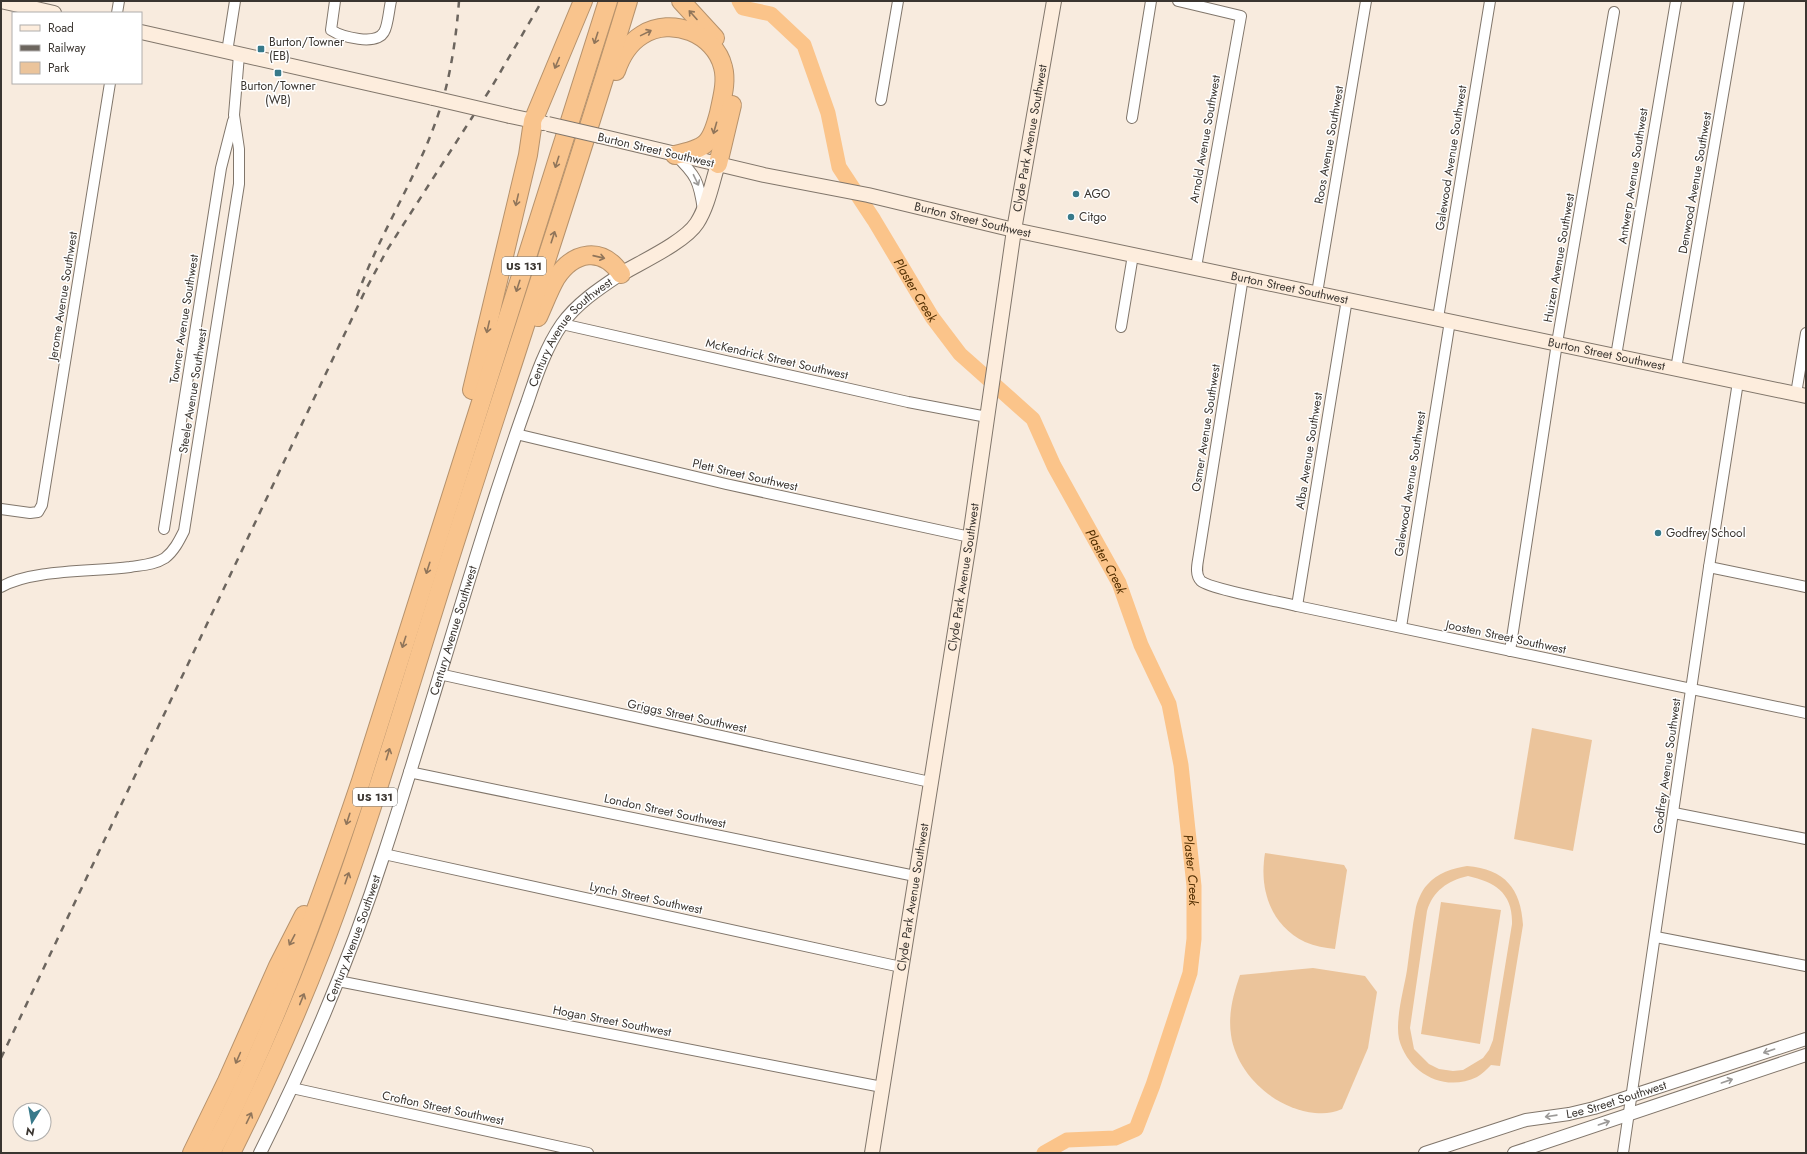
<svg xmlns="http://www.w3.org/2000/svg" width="1807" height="1154" font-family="Jost,sans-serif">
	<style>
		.green { fill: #ebc49b; fill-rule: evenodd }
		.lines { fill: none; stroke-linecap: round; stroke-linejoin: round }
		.river { stroke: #fbc48a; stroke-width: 15 }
		.minor-casing { stroke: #81766b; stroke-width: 12 }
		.tertiary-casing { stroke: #81766b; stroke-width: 14 }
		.secondary-casing { stroke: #81766b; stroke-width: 16 }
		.motorway-casing { stroke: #b6926c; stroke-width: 20 }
		.minor { stroke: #fff; stroke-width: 10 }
		.tertiary { stroke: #fff; stroke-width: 12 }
		.secondary { stroke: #fdeddd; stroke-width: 14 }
		.motorway { stroke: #f9c48d; stroke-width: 18 }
		.rail { stroke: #6c655e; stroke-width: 2.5; stroke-dasharray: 7 7; stroke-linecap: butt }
		.secondary-bridge-casing { stroke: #81766b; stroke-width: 16; stroke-linecap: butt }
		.secondary-bridge { stroke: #fdeddd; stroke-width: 14 }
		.oneway { stroke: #90755a }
		.oneway2 { stroke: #9c9a98 }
		.poi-dot { fill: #37798a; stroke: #fff; stroke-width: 1.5 }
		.labels { text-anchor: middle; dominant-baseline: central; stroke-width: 3; stroke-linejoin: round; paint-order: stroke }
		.shield { fill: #fff; stroke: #75726e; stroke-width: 1 }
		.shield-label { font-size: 11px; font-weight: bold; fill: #3a3530 }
		.poi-label { font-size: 12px; fill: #3a3530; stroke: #fff; text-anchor: start }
		.street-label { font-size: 12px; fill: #3a3530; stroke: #fff }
		.water-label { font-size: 13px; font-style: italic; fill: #512e00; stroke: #fff }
	</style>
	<rect width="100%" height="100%" fill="#f8ebde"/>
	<!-- green -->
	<g class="green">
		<polygon points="1532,728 1592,740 1573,851 1514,839"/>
		<path d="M1265,853L1344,865L1347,870L1335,949C1325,948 1315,946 1305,942C1270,925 1259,889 1265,853Z"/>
		<path d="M1467,866C1505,869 1521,889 1523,925L1500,1066L1491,1065C1487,1069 1482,1074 1477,1077C1444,1093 1408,1073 1399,1039C1395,1019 1404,989 1407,970C1410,949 1412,927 1416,907C1418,900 1422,890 1427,885C1437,873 1453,868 1467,866ZM1468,876C1495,882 1513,893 1512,924L1493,1040L1489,1050L1483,1058L1463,1070L1453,1071L1439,1069L1429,1064L1414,1049L1410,1028L1427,911C1433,891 1447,881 1468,876Z"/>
		<polygon points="1441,902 1501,910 1480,1044 1421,1034"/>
		<path d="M1313,968L1365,976L1377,992L1368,1048L1342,1109C1333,1113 1325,1114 1315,1113C1275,1109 1237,1075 1231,1035C1228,1014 1233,995 1240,975Z"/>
	</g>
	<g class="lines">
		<!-- river -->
		<path class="river" id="s1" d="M739,1L743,8L771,14L804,45L828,113L839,167L874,220L932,317L960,354L1033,419L1054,466L1119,583L1141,645L1169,704L1181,765L1194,886V939L1190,973L1153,1085L1136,1129L1115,1138L1067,1140L1044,1153"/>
		<defs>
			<g id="minor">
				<path d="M335,1L331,30C342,37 376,46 384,32C388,26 389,9 391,1"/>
				<polyline points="1178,1 1241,16 1196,267"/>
				<polyline points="117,13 119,1"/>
				<polyline points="227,52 235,1"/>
				<polyline points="881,100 898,1"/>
				<polyline points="1132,118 1151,1"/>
				<path d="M675,155C696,175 699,181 703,210"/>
				<path d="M1243,277L1199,554C1198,562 1194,574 1201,581C1210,589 1281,602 1297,606L1806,713"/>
				<polyline points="1317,293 1366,1"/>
				<polyline points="1438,318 1490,1"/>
				<polyline points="562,324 908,402 987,417"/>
				<polyline points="1121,327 1133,255"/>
				<polyline points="1616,356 1676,1"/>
				<polyline points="1676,369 1739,1"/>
				<polyline points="1796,394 1806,333"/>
				<polyline points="516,434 726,484 970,537"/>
				<polyline points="1,509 30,513 38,512 42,505 110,83"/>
				<polyline points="164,529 221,168 233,121"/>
				<polyline points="1709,567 1806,587"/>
				<path d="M1,587C32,569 93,572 130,567C142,565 154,565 165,558C174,551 179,541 184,531L239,184V149L234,115L239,55"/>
				<polyline points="1297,606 1347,299"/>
				<polyline points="1401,627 1450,321"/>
				<polyline points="1510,651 1557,343 1614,12"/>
				<polyline points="439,674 930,782"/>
				<polyline points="409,772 915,876"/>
				<polyline points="1674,813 1806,839"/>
				<polyline points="384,854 901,967"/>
				<polyline points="1656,937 1806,966"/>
				<polyline points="338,981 882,1087"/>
				<polyline points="292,1088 588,1153"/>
				<polyline points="1623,1153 1709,567 1738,382"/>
			</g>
			<g id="tertiary">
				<path id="s2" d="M260,1153C308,1057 351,957 384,854C423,735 457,614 496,494C506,464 516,433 527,403C536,376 546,347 562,324C577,303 600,288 621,274"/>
				<path id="s3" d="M1425,1153L1526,1120L1569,1114L1594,1108L1806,1039"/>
				<polyline points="1514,1153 1806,1055"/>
			</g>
			<g id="secondary">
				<polyline points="1,1 54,13"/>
				<polyline points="141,32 433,98"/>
				<polyline points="510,116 543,123"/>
				<path id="s4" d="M600,136L764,175L868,195L1014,230L1806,396"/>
				<path d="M621,274C641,262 685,242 697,223C708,206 712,183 718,164"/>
				<path id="s5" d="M872,1153L970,537L1014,230L1054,1"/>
			</g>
			<g id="motorway">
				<polyline points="681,1 715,38"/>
				<path d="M616,71C621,56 629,43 642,35C672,16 715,34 723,67C727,82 722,98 719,113C711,144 707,148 675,155"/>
				<polyline points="718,164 732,105"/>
				<path d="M538,317C544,304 549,290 556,278C574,251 602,246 621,274"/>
				<polyline points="472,390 528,155 533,121 583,1"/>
				<polyline points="192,1153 227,1081 278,966 304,915"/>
				<path d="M211,1153C273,1034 318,908 361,781L608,1"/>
				<path d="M231,1153C265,1085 296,1016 323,946C371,820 408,690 449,561C508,375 571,189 628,1"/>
			</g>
		</defs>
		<!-- minor casing -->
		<use href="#minor" class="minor-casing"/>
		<!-- tertiary casing -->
		<use href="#tertiary" class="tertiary-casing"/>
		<!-- secondary casing -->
		<use href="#secondary" class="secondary-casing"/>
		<!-- motorway casing -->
		<use href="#motorway" class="motorway-casing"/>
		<!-- minor -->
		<use href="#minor" class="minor"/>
		<!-- tertiary -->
		<use href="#tertiary" class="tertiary"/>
		<!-- secondary -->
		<use href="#secondary" class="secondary"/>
		<!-- motorway -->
		<use href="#motorway" class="motorway"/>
		<!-- rail -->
		<g class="rail">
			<path d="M357,296C379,235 416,179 437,118C450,81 456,40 459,1"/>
			<polyline points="1,1058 366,289 387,250 491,88 542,1"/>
		</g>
		<defs>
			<g id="secondary-bridge">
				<polyline points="433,98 510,116"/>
				<polyline points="548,124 600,136"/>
			</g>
		</defs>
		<!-- secondary-bridge casing -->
		<use href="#secondary-bridge" class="secondary-bridge-casing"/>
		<!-- secondary-bridge -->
		<use href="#secondary-bridge" class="secondary-bridge"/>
	</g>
	<!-- one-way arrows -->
	<defs><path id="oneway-shaft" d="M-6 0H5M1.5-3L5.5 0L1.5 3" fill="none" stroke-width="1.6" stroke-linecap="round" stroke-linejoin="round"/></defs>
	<g class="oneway">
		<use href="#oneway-shaft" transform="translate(693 15) rotate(-132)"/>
		<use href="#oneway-shaft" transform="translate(646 33) rotate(-26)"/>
		<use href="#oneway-shaft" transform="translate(596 38) rotate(108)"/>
		<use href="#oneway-shaft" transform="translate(557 63) rotate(113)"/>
		<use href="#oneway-shaft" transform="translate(715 128) rotate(106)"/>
		<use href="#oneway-shaft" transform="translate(557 162) rotate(108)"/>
		<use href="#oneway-shaft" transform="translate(517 200) rotate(103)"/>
		<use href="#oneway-shaft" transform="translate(553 237) rotate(-72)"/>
		<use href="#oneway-shaft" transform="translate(599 257) rotate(13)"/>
		<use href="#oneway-shaft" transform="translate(518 286) rotate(108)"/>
		<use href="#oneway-shaft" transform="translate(488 327) rotate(103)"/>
		<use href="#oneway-shaft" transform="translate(428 568) rotate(108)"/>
		<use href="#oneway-shaft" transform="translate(404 642) rotate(108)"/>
		<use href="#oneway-shaft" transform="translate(388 754) rotate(-73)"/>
		<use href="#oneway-shaft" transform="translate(348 819) rotate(108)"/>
		<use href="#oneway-shaft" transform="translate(347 878) rotate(-71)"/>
		<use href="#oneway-shaft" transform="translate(292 940) rotate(118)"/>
		<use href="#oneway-shaft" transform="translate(302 999) rotate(-68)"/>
		<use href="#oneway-shaft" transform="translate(238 1058) rotate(114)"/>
		<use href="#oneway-shaft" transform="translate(249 1118) rotate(-64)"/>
	</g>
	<g class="oneway2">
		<use href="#oneway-shaft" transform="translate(696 180) rotate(64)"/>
		<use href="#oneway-shaft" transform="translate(1769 1051) rotate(161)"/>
		<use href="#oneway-shaft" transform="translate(1727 1081) rotate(-19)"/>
		<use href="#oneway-shaft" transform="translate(1551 1116) rotate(172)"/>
		<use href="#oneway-shaft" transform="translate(1604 1123) rotate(-19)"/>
	</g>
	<!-- markers -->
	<g class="poi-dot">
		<rect x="257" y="45" width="8" height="8" rx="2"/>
		<rect x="274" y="69" width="8" height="8" rx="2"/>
		<circle cx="1076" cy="194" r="4"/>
		<circle cx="1071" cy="217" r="4"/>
		<circle cx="1658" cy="533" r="4"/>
	</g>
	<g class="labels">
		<!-- shield labels -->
		<g class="shield">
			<rect x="502" y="257" width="44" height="18" rx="3"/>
			<rect x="353" y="788" width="44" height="18" rx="3"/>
		</g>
		<g class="shield-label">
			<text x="524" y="266">US 131</text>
			<text x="375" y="797">US 131</text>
		</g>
		<!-- poi labels -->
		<g class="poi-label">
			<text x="269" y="42">Burton/Towner<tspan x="269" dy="14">(EB)</tspan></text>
			<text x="278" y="86" text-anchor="middle">Burton/Towner<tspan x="278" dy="14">(WB)</tspan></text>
			<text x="1084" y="194">AGO</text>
			<text x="1079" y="217">Citgo</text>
			<text x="1666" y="533">Godfrey School</text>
		</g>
		<!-- street labels -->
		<g class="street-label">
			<text stroke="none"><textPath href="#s5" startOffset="1027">Clyde Park Avenue Southwest</textPath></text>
			<text transform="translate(1205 139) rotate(-80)">Arnold Avenue Southwest</text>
			<text transform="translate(1329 145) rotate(-80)">Roos Avenue Southwest</text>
			<text transform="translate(656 150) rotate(13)">Burton Street Southwest</text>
			<text transform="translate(1451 158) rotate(-81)">Galewood Avenue Southwest</text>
			<text transform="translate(1633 176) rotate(-81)">Antwerp Avenue Southwest</text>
			<text transform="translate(1695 183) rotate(-80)">Denwood Avenue Southwest</text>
			<text stroke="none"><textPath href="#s4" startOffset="382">Burton Street Southwest</textPath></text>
			<text transform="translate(1559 258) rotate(-80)">Huizen Avenue Southwest</text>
			<text stroke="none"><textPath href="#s4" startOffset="706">Burton Street Southwest</textPath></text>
			<text transform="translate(63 296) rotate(-81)">Jerome Avenue Southwest</text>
			<text transform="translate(184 319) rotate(-81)">Towner Avenue Southwest</text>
			<text stroke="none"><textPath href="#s2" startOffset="882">Century Avenue Southwest</textPath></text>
			<text stroke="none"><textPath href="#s4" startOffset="1030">Burton Street Southwest</textPath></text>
			<text transform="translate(777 359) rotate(13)">McKendrick Street Southwest</text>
			<text transform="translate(193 391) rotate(-81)">Steele Avenue Southwest</text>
			<text transform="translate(1206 428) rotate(-81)">Osmer Avenue Southwest</text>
			<text transform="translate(1309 451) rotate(-81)">Alba Avenue Southwest</text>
			<text transform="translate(745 475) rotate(13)">Plett Street Southwest</text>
			<text transform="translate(1410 484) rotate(-81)">Galewood Avenue Southwest</text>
			<text stroke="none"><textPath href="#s5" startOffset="583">Clyde Park Avenue Southwest</textPath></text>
			<text stroke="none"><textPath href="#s2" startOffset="558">Century Avenue Southwest</textPath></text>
			<text transform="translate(1506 637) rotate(12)">Joosten Street Southwest</text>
			<text transform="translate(687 716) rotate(12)">Griggs Street Southwest</text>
			<text transform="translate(1667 766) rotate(-82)">Godfrey Avenue Southwest</text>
			<text transform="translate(665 811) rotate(12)">London Street Southwest</text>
			<text stroke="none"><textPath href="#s5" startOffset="259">Clyde Park Avenue Southwest</textPath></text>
			<text transform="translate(646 898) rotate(12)">Lynch Street Southwest</text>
			<text stroke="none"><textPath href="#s2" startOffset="234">Century Avenue Southwest</textPath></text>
			<text transform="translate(612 1021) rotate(11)">Hogan Street Southwest</text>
			<text stroke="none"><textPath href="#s3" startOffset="199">Lee Street Southwest</textPath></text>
			<text transform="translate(443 1108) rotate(12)">Crofton Street Southwest</text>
		</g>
		<!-- water labels -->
		<g class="water-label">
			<text stroke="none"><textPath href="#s1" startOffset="354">Plaster Creek</textPath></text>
			<text stroke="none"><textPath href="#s1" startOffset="690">Plaster Creek</textPath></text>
			<text stroke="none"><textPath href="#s1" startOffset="1014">Plaster Creek</textPath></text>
		</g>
	</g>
	<!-- border -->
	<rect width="1807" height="1154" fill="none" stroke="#3a3530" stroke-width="4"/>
	<!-- legend -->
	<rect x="12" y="12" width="130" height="72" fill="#ffffff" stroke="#b0aeac"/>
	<rect x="20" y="25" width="20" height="6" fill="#fdeddd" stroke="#b0aeac"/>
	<text x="48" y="32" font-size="12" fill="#3a3530">Road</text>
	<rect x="20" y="45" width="20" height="6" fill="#6c655e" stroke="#b0aeac"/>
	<text x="48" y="52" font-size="12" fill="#3a3530">Railway</text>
	<rect x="20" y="62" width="20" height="12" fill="#ebc49b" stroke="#b0aeac"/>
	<text x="48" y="72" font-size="12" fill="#3a3530">Park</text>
	<!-- north arrow -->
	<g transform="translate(32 1122) rotate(191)"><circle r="19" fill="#ffffff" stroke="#b0aeac"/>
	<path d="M0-3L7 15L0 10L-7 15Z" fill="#37798a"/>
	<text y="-6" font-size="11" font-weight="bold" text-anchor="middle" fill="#3a3530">N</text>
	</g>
</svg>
